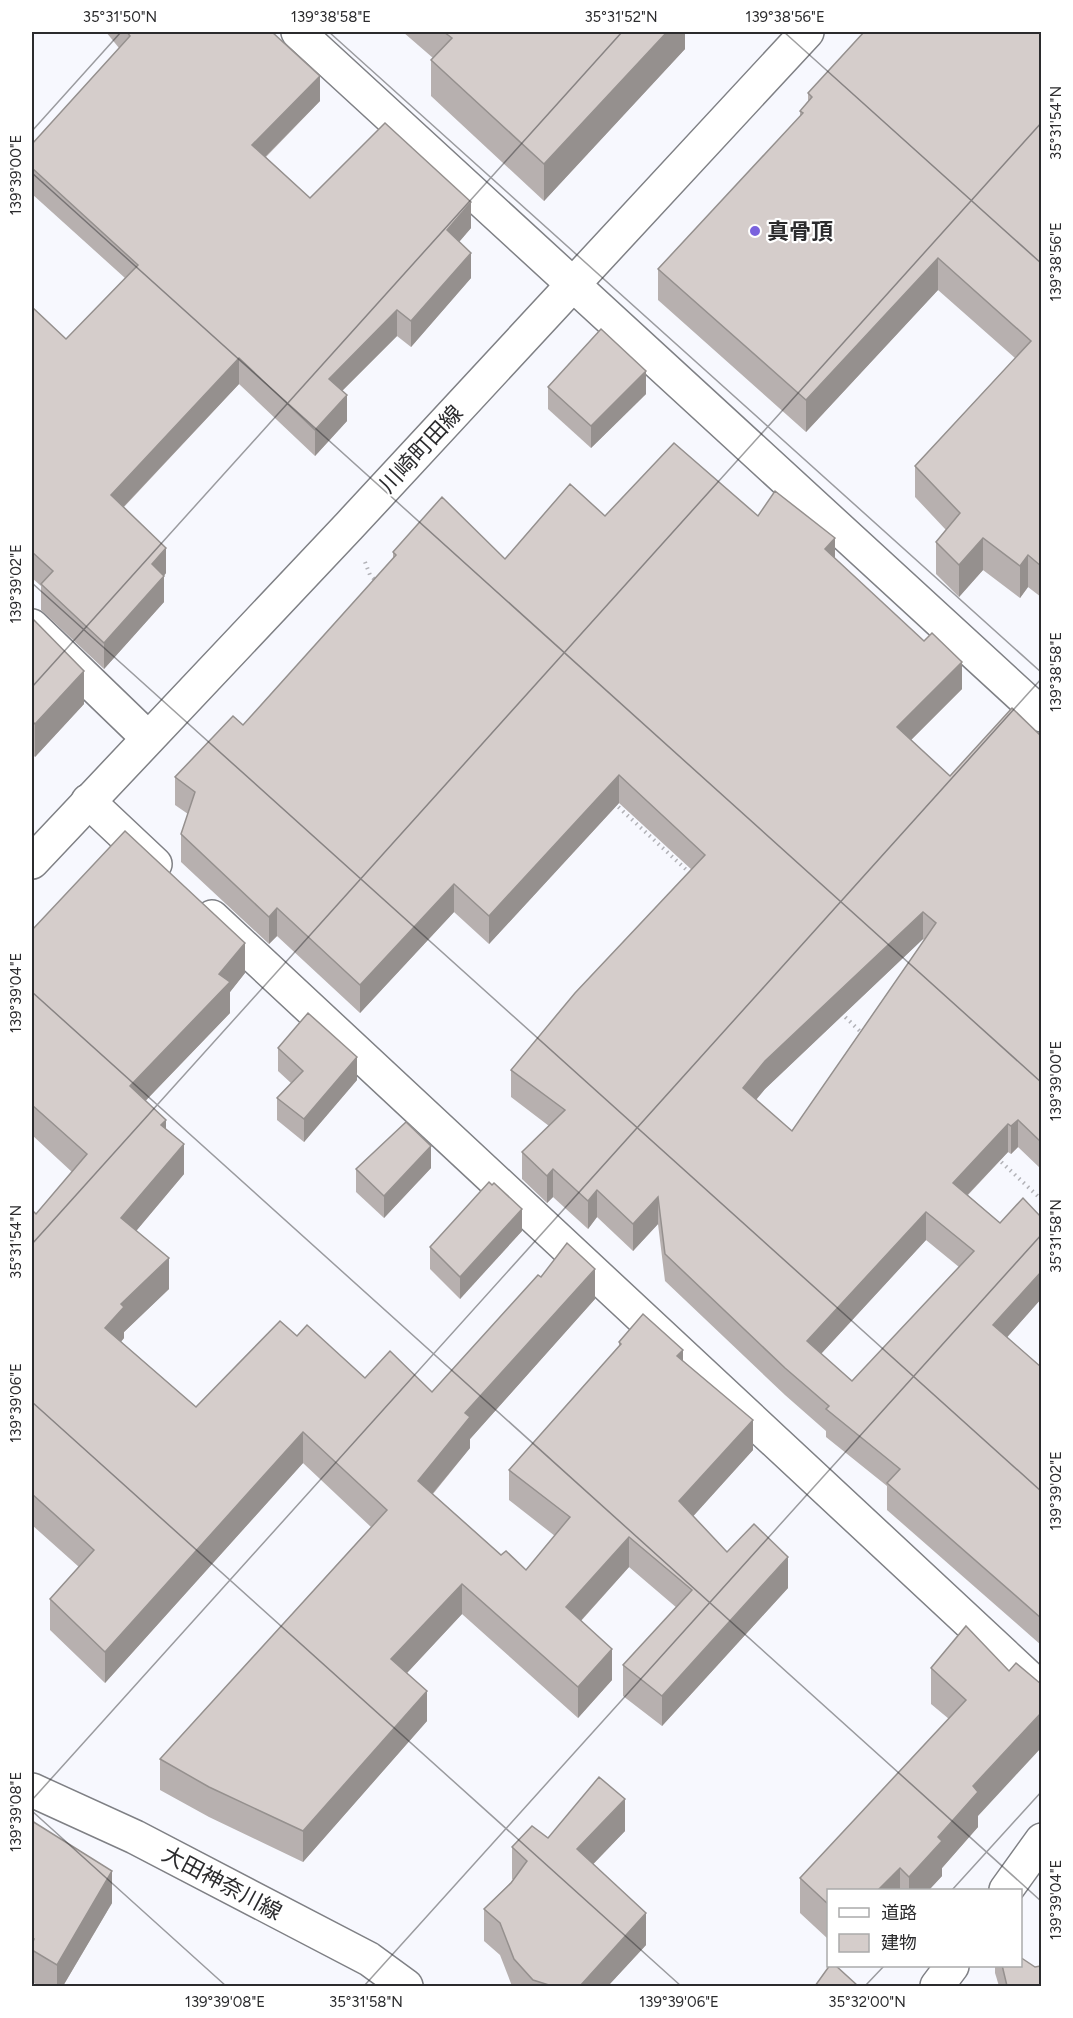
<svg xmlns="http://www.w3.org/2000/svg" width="1073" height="2018" font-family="Figtree,'Noto Sans JP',sans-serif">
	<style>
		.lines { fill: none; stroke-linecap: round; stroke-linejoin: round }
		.minor-casing { stroke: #7f8085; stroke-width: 36 }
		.major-casing { stroke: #7f8085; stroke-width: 36 }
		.path { stroke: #b2b2b7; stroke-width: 4; stroke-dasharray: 1.5 4.5; stroke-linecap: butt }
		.minor { stroke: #fff; stroke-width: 33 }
		.major { stroke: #fff; stroke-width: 33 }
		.wall { fill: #b7b0af; fill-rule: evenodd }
		.shaded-wall { fill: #95908e }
		.building { fill: #d5cdcb; stroke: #95908e; stroke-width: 1.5; fill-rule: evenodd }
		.ticks { fill: none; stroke: #2b2b2d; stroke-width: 1.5; stroke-opacity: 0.45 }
		.poi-dot { fill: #7a62dd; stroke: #fff; stroke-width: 2 }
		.labels { text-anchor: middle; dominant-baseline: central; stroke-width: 4.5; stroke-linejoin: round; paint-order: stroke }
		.poi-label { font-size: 22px; font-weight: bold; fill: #2b2b2d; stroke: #fff; text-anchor: start }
		.street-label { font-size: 22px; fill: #2b2b2d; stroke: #fff }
		.neatline { fill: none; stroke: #2b2b2d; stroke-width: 2 }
		.ticks-label { font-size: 15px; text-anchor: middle; fill: #2b2b2d }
	</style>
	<rect width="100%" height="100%" fill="#f7f8fe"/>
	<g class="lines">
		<defs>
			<g id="minor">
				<polyline points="298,32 1042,715"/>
				<polyline points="32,626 148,738"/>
				<polyline points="88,801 155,864"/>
				<polyline points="212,917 1042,1690"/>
				<polyline points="1006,1890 1042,1840"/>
				<polyline points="937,1986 952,1966"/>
			</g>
			<g id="major">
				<polyline points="32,862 350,525 807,32"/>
				<polyline points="32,1790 135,1837 369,1959 406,1986"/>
			</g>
		</defs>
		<!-- minor casing -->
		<use href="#minor" class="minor-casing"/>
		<!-- major casing -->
		<use href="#major" class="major-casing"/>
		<!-- path -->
		<g class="path">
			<polyline points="365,562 370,575 376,581"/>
			<polyline points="614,803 692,875"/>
			<polyline points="841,1013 864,1035"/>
			<polyline points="997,1158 1042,1200"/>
		</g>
		<!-- minor -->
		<use href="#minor" class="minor"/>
		<!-- major -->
		<use href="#major" class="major"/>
	</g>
	<!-- wall -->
	<g class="wall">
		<polygon points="106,32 272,32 320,101 266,157 310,198 471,228 459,242 471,278 411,347 397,336 342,391 347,421 315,456 239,384 124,507 166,573 164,576 164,602 104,669 41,610 41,586 32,578 32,307 66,339 125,278 32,194 32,144 119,48"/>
		<polygon points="403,32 685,32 685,49 544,201 431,96 431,60 433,58"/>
		<polygon points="1041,32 1041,597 1028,587 1020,598 983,570 959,597 936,574 936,542 946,530 915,497 915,466 1015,358 938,290 806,432 658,300 658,269 800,117 800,111 808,102 808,93"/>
		<polygon points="548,387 646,394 591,448 548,409"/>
		<path d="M605,516H758L835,559L962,689L911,740L950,776L1041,736V1169L1018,1147L1011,1154L1008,1152L968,1195L1000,1223L1041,1217V1299L1007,1337L1041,1367V1645L887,1510V1486L826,1437V1431L785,1395L665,1281L658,1224L633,1251L597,1217L588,1229L553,1197L547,1203L522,1179V1152L549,1126L511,1097V1070L692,870L619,803L489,944L454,912L360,1013L277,936L269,944L181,862V834L188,814L175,805V777L243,725L393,559V552L505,559ZM923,939L924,940L792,1131L756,1100L765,1089ZM926,1240L959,1267L852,1381L821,1354Z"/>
		<polygon points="32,618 84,704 35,757 32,754"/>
		<polygon points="32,930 245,973 230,992 230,1013 145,1101 166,1129 184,1174 136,1231 169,1289 124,1332 124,1338 121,1342 196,1407 297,1336 365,1378 432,1392 541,1277 595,1299 470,1439 470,1448 433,1494 501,1555 526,1570 555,1536 509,1500 509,1470 619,1346 619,1342 683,1361 753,1450 693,1516 727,1552 788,1588 662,1726 623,1696 623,1665 677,1608 629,1567 581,1621 612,1680 578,1718 462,1614 407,1673 427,1721 303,1862 209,1817 160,1790 160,1759 371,1527 303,1463 105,1683 50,1630 50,1599 79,1567 32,1525 32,1210 36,1214 72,1172 32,1135"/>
		<polygon points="278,1048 357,1080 304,1142 277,1120 277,1098 291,1083 278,1071"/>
		<polygon points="431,1168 384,1218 356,1192 356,1169"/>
		<polygon points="492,1185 522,1231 460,1299 430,1269 430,1247"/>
		<polygon points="966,1626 978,1827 942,1868 942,1876 929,1890 828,1890 828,1939 800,1913 800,1878 949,1719 931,1704 931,1668"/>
		<polygon points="32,1821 112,1903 63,1986 39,1986 32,1982"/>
		<polygon points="625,1831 593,1864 646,1945 608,1986 512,1986 500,1955 484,1941 484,1909 513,1880 512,1879 512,1847 548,1838"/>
		<polygon points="995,1965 1020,1965 1035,1967 1041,1986 999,1986 995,1973"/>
	</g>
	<!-- shaded-wall -->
	<g class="shaded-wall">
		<polygon points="667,32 685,32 685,49 544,201 544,164"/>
		<polygon points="320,76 320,101 252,170 252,145"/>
		<polygon points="471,202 471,228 447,256 447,230"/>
		<polygon points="471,253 471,278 411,347 411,321"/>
		<polygon points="938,258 938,290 806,432 806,400"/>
		<polygon points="397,310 397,336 329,404 329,379"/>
		<polygon points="239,358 239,384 111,520 111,495"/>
		<polygon points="646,371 646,394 591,448 591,426"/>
		<polygon points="347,395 347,421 315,456 315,430"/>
		<polygon points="835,538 835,565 825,549"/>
		<polygon points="983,538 983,570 959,597 959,565"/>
		<polygon points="166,548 166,573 152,590 152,564"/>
		<polygon points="1028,555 1028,587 1020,598 1020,566"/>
		<polygon points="164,576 164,602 104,669 104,643"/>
		<polygon points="962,662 962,689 897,754 897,727"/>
		<polygon points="84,671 84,704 35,757 35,724"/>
		<polygon points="619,775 619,803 489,944 489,916"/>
		<polygon points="454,884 454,912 360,1013 360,985"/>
		<polygon points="277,908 277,936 269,944 269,917"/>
		<polygon points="923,912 923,939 765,1089 743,1115 743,1088 765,1061"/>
		<polygon points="245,943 245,973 230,992 230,1013 130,1117 130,1086 219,974"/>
		<polygon points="357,1057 357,1080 304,1142 304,1119"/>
		<polygon points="166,1120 166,1151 161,1125"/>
		<polygon points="1018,1120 1018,1147 1011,1154 1011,1126"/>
		<polygon points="1008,1124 1008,1152 953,1210 953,1183"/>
		<polygon points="184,1144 184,1174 121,1249 121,1218"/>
		<polygon points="431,1146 431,1168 384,1218 384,1196"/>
		<polygon points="553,1169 553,1197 547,1203 547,1176"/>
		<polygon points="597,1190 597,1217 588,1229 588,1201"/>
		<polygon points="658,1197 658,1224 633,1251 633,1224"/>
		<polygon points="522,1209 522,1231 460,1299 460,1277"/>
		<polygon points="926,1212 926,1240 807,1369 807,1341"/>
		<polygon points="169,1258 169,1289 124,1332 124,1338 105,1359 105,1328 121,1304"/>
		<polygon points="595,1269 595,1299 470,1439 470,1448 418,1511 418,1481 465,1413"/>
		<polygon points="1041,1272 1041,1299 993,1353 993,1325"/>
		<polygon points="683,1350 683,1381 677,1356"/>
		<polygon points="753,1420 753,1450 679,1532 679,1501"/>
		<polygon points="303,1432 303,1463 105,1683 105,1652"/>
		<polygon points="629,1537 629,1567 566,1637 566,1607"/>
		<polygon points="788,1557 788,1588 662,1726 662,1696"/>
		<polygon points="462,1584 462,1614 391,1690 391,1659"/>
		<polygon points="612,1649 612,1680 578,1718 578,1687"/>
		<polygon points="427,1691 427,1721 303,1862 303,1831"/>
		<polygon points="1041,1713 1041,1748 978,1816 978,1827 942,1868 942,1876 929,1890 909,1890 909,1877 938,1837 973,1786"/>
		<polygon points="625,1799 625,1831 577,1881 577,1849"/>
		<polygon points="900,1868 900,1890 878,1890"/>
		<polygon points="112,1871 112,1903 63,1986 57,1986 57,1965"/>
		<polygon points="646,1913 646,1945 608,1986 580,1986"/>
	</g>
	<!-- building -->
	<g class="building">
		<polygon points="127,32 272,32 320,76 252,145 310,198 385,123 471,202 447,230 471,253 411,321 397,310 329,379 347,395 315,430 239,358 111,495 166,548 152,564 164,576 104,643 41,584 53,571 32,552 32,307 66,339 138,265 32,168 32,144 130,36"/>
		<polygon points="444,32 667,32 544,164 431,60 452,38"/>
		<polygon points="864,32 1041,32 1041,566 1028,555 1020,566 983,538 959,565 936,542 960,513 915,466 1031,341 938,258 806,400 658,269 803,113 800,111 812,97 808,93"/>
		<polygon points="601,329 646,371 591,426 548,387"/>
		<path d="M674,443L758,516L775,491L835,538L825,549L924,641L932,633L962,662L897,727L950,776L1012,708L1041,736V1142L1018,1120L1011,1126L1008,1124L953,1183L1000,1223L1023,1198L1041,1217V1272L993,1325L1041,1367V1618L887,1483L900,1469L826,1409L829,1406L785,1368L665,1254L658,1197L633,1224L597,1190L588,1201L553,1169L547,1176L522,1152L565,1110L511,1070L575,993L705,855L619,775L489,916L454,884L360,985L277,908L269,917L181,834L195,792L175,777L233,716L243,725L396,555L393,552L442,497L505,559L570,484L605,516ZM923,912L936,923L792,1131L743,1088L765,1061ZM926,1212L974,1251L852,1381L807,1341Z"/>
		<polygon points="32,618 84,671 35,724 32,721"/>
		<polygon points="125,831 245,943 219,974 230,982 130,1086 166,1120 161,1125 184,1144 121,1218 169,1258 121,1304 124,1307 105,1328 196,1407 280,1321 297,1336 307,1325 365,1378 390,1351 432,1392 538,1275 541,1277 567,1243 595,1269 465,1413 470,1417 418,1481 501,1555 506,1551 526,1570 570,1517 509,1470 621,1344 619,1342 643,1314 683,1350 677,1356 753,1420 679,1501 727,1552 754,1524 788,1557 662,1696 623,1665 692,1590 629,1537 566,1607 612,1649 578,1687 462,1584 391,1659 427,1691 303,1831 209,1787 160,1759 387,1510 303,1432 105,1652 50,1599 94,1550 32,1494 32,1210 36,1214 87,1154 32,1105 32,930"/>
		<polygon points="308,1013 357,1057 304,1119 277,1098 303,1071 278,1048"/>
		<polygon points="406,1122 431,1146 384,1196 356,1169"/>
		<polygon points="489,1182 492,1185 494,1183 522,1209 460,1277 430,1247"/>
		<polygon points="966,1626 1009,1671 1016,1663 1041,1684 1041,1713 973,1786 978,1792 938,1837 942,1841 909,1877 900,1868 878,1890 828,1890 828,1904 800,1878 966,1700 931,1668"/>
		<polygon points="599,1777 625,1799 577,1849 646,1913 580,1986 552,1986 533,1980 514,1959 500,1923 484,1909 511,1883 527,1861 512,1847 532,1826 548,1838"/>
		<polygon points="32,1821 112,1871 57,1965 32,1950 32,1945 34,1939 32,1938"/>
		<polygon points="1020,1957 1035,1967 1041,1966 1041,1986 1007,1986 1002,1965 1020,1965"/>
		<polygon points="830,1965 835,1965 858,1986 815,1986"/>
	</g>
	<!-- ticks -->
	<path class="ticks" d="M329,32L1042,673M784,32L1042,264M32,131L121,32M32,173L1042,1083M32,583L1042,1492M32,687L622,32M32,992L1042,1902M32,1244L1042,122M32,1402L681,1986M32,1800L1042,678M32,1811L226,1986M952,1890L1042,1791M364,1986L1042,1234M865,1986L884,1966"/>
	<!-- markers -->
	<circle class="poi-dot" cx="755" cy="231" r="6"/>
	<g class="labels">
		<!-- poi labels -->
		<g class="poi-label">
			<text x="767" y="231">真骨頂</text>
		</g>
		<!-- street labels -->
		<g class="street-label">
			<text transform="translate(421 449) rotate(-47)">川崎町田線</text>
			<text transform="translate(222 1883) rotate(28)">大田神奈川線</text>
		</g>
	</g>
	<!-- border -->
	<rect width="1073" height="2018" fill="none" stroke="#ffffff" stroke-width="66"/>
	<!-- legend -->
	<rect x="827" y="1889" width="195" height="78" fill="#ffffff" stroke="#aaaaab" stroke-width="1.5"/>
	<rect x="839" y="1908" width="30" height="9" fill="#ffffff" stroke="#aaaaab" stroke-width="1.5"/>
	<text x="881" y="1919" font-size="18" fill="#2b2b2d">道路</text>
	<rect x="839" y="1934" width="30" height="18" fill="#d5cdcb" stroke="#aaaaab" stroke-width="1.5"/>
	<text x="881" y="1949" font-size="18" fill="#2b2b2d">建物</text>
	<rect x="33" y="33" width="1007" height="1952" class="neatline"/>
	<g class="ticks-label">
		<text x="120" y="22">35°31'50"N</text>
		<text x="331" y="22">139°38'58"E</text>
		<text x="621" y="22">35°31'52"N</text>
		<text x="785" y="22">139°38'56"E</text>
		<text transform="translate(1056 123) rotate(-90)" y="5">35°31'54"N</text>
		<text transform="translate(16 175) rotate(-90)" y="5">139°39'00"E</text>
		<text transform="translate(1056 262) rotate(-90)" y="5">139°38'56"E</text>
		<text transform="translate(16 584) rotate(-90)" y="5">139°39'02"E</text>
		<text transform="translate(1056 672) rotate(-90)" y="5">139°38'58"E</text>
		<text transform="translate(16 993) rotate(-90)" y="5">139°39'04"E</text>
		<text transform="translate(1056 1081) rotate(-90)" y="5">139°39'00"E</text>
		<text transform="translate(1056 1236) rotate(-90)" y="5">35°31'58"N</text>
		<text transform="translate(16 1242) rotate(-90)" y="5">35°31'54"N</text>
		<text transform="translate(16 1403) rotate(-90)" y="5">139°39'06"E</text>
		<text transform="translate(1056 1491) rotate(-90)" y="5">139°39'02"E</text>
		<text transform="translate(16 1812) rotate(-90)" y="5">139°39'08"E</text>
		<text transform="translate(1056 1900) rotate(-90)" y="5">139°39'04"E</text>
		<text x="225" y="2007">139°39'08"E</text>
		<text x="366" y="2007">35°31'58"N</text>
		<text x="679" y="2007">139°39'06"E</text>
		<text x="867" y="2007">35°32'00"N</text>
	</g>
</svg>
